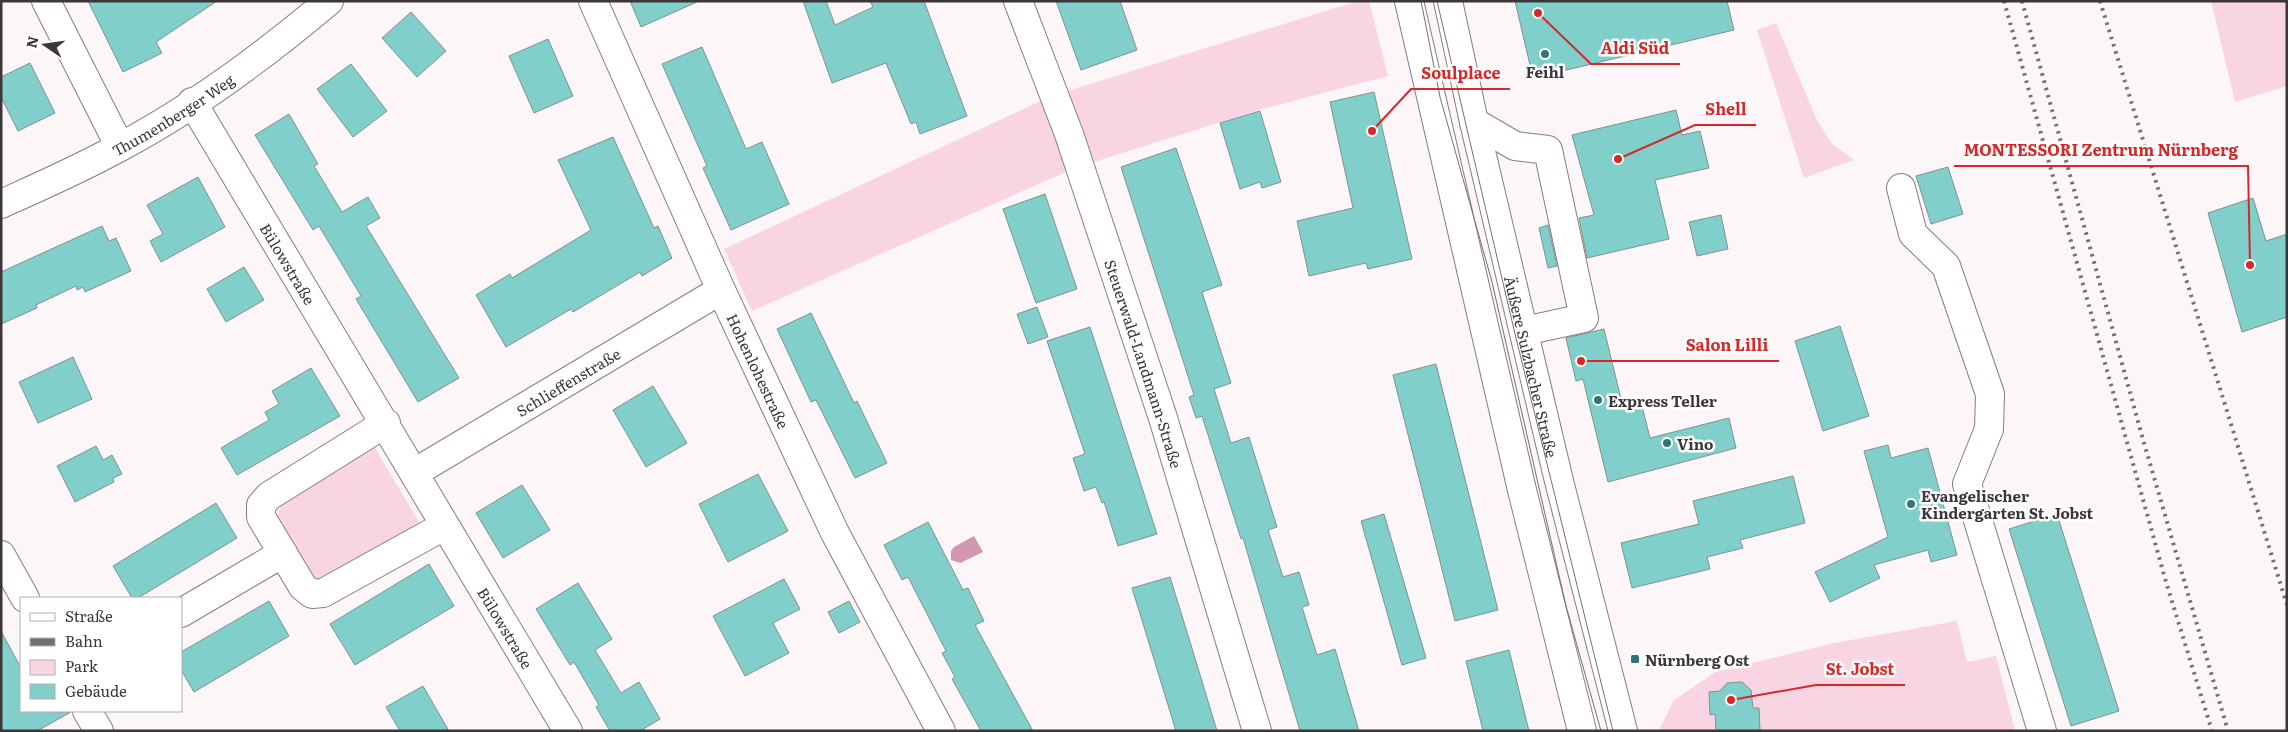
<svg xmlns="http://www.w3.org/2000/svg" width="2288" height="732" font-family="Literata,serif">
	<style>
		.green { fill: #f9d5e3 }
		.water { fill: #d296af }
		.building { fill: #80cfca; stroke: #7f918f }
		.lines { fill: none; stroke-linecap: round; stroke-linejoin: round }
		.minor-casing { stroke: #897a80; stroke-width: 30 }
		.major-casing { stroke: #897a80; stroke-width: 30 }
		.minor { stroke: #fff; stroke-width: 28 }
		.major { stroke: #fff; stroke-width: 28 }
		.tram { stroke: #766f72; stroke-width: 1 }
		.rail { stroke: #766f72; stroke-width: 4; stroke-dasharray: 2.5 5; stroke-linecap: butt }
		.poi-dot { fill: #2e7773; stroke: #fff; stroke-width: 2 }
		.labels { text-anchor: middle; dominant-baseline: central; stroke-width: 5; stroke-linejoin: round; paint-order: stroke }
		.poi-label { font-size: 15px; font-weight: bold; fill: #3d3639; stroke: #fff; text-anchor: start }
		.street-label { font-size: 15px; fill: #3d3639; stroke: #fff }
		.leader { fill: none; stroke: #d62828; stroke-width: 2 }
		.callout-dot { fill: #d62828; stroke: #fff; stroke-width: 2 }
		.callout-label { font-size: 16px; text-anchor: middle; font-weight: bold; fill: #d62828; stroke: #fff; stroke-width: 5; stroke-linejoin: round; paint-order: stroke }
	</style>
	<rect width="100%" height="100%" fill="#fdf6f9"/>
	<!-- green -->
	<g class="green">
		<polygon points="1358,1 1369,1 1388,76 1259,110 1075,168 752,311 724,249 1051,96"/>
		<polygon points="2211,1 2287,1 2287,86 2235,102"/>
		<polygon points="1776,23 1817,120 1832,144 1854,160 1804,178 1757,30"/>
		<polygon points="375,448 419,522 418,529 325,579 314,578 305,572 276,526 277,516 282,502 362,449"/>
		<polygon points="1957,621 1967,662 1996,656 2015,731 1659,731 1673,701 1715,672 1834,643"/>
	</g>
	<!-- water -->
	<polygon class="water" points="974,536 983,552 960,563 951,560 951,551 954,547"/>
	<!-- building -->
	<g class="building">
		<polygon points="88,1 217,1 156,42 162,53 123,72"/>
		<polygon points="630,1 699,1 641,27"/>
		<polygon points="803,1 826,1 835,25 873,7 870,1 924,1 967,116 920,134 916,122 911,124 886,63 832,83"/>
		<polygon points="1056,1 1120,1 1137,50 1081,70"/>
		<polygon points="1515,1 1727,1 1734,30 1533,78"/>
		<polygon points="411,12 446,51 417,77 382,38"/>
		<polygon points="548,39 573,96 534,113 509,56"/>
		<polygon points="702,47 746,149 762,142 789,204 731,230 703,168 707,166 662,64"/>
		<polygon points="30,63 55,113 18,131 1,97 1,77"/>
		<polygon points="351,64 387,111 353,137 317,89"/>
		<polygon points="1374,92 1412,259 1368,269 1366,263 1309,276 1297,221 1353,208 1330,102"/>
		<polygon points="1676,110 1682,135 1700,131 1709,168 1655,180 1669,239 1587,258 1579,218 1594,215 1572,135"/>
		<polygon points="1260,111 1281,182 1262,188 1260,182 1240,189 1220,123"/>
		<polygon points="289,114 318,164 314,166 342,212 368,197 380,218 366,226 459,378 418,402 356,299 361,296 319,226 313,230 255,135"/>
		<polygon points="613,137 654,228 658,226 672,258 642,276 640,272 573,312 571,309 506,347 476,295 510,274 512,278 591,230 558,160"/>
		<polygon points="1176,148 1222,285 1202,292 1231,383 1214,389 1231,443 1249,437 1277,527 1268,530 1283,577 1299,572 1309,605 1302,607 1317,655 1335,649 1359,731 1300,731 1243,538 1241,539 1202,416 1196,418 1189,397 1194,395 1121,167"/>
		<polygon points="1948,167 1963,214 1931,224 1916,176"/>
		<polygon points="198,177 225,227 161,262 150,241 163,234 147,205"/>
		<polygon points="1045,194 1077,289 1036,303 1003,209"/>
		<polygon points="2253,198 2266,241 2287,234 2287,317 2242,332 2208,213"/>
		<polygon points="1721,215 1728,249 1697,256 1689,222"/>
		<polygon points="1548,225 1557,266 1548,268 1539,228"/>
		<polygon points="102,226 109,241 116,238 131,271 85,292 83,287 77,290 76,286 36,305 37,308 1,324 1,272"/>
		<polygon points="244,267 264,300 226,322 207,289"/>
		<polygon points="1037,307 1048,337 1028,344 1017,314"/>
		<polygon points="811,313 854,403 857,401 887,463 855,478 816,400 811,402 777,329"/>
		<polygon points="1840,326 1869,416 1823,431 1795,341"/>
		<polygon points="1090,327 1157,534 1118,546 1104,502 1102,503 1096,487 1084,491 1073,458 1085,454 1047,341"/>
		<polygon points="1604,329 1622,403 1640,398 1650,438 1729,418 1736,448 1608,482 1583,379 1576,381 1566,338"/>
		<polygon points="73,357 92,399 38,423 19,382"/>
		<polygon points="1436,364 1498,610 1455,621 1393,375"/>
		<polygon points="311,368 340,416 237,475 221,448 269,420 265,412 279,404 272,391"/>
		<polygon points="653,386 687,443 646,467 613,410"/>
		<polygon points="1888,445 1891,458 1928,448 1957,555 1931,562 1928,550 1874,565 1880,578 1830,602 1815,572 1888,537 1864,451"/>
		<polygon points="96,446 103,460 112,455 122,474 113,478 114,482 75,502 57,466"/>
		<polygon points="758,474 788,531 728,562 699,504"/>
		<polygon points="1793,476 1805,523 1740,540 1743,548 1707,557 1710,569 1632,588 1621,543 1699,524 1693,501"/>
		<polygon points="522,485 550,530 503,558 476,513"/>
		<polygon points="216,503 237,538 138,598 132,598 113,566"/>
		<polygon points="1384,514 1426,658 1402,665 1361,521"/>
		<polygon points="2057,514 2119,711 2071,726 2009,529"/>
		<polygon points="928,522 963,590 968,588 984,621 975,625 1033,731 981,731 952,679 955,677 942,653 946,651 908,577 902,580 884,545"/>
		<polygon points="429,564 454,606 355,665 330,624"/>
		<polygon points="1170,577 1191,645 1217,731 1176,731 1145,630 1132,588"/>
		<polygon points="784,579 800,609 773,623 789,653 745,676 713,616"/>
		<polygon points="578,583 612,639 595,650 621,693 639,682 660,719 640,731 610,731 596,707 599,705 574,662 570,665 536,609"/>
		<polygon points="269,601 289,636 194,692 181,670 181,652"/>
		<polygon points="849,601 860,622 839,633 828,612"/>
		<polygon points="1,631 21,668 21,711 71,712 37,731 1,731"/>
		<polygon points="1509,650 1529,731 1483,731 1466,661"/>
		<polygon points="1742,682 1751,690 1753,708 1759,708 1760,731 1716,731 1715,714 1710,715 1709,692 1720,691 1727,683"/>
		<polygon points="423,686 449,731 400,731 386,707"/>
	</g>
	<g class="lines">
		<defs>
			<g id="minor">
				<polyline points="46,1 120,147"/>
				<path id="s1" d="M593,1L721,290L835,533L941,731"/>
				<path id="s2" d="M1018,1L1069,134L1163,418L1257,731"/>
				<path id="s3" d="M192,102L568,731"/>
				<polyline points="1474,122 1515,146 1548,150 1584,318 1524,331"/>
				<polyline points="1901,188 1913,234 1946,266 1990,394 1989,429 1967,484 2042,731"/>
				<path id="s4" d="M1,204C41,186 80,169 118,148C192,109 265,55 329,1"/>
				<polyline points="386,423 269,496 261,505 261,517 303,587 312,594 323,593 444,526"/>
				<path id="s5" d="M414,473L721,290"/>
				<polyline points="1,555 25,598"/>
				<polyline points="181,613 283,553"/>
				<polyline points="87,711 99,731"/>
			</g>
			<g id="major">
				<polyline points="1409,1 1522,490 1582,731"/>
				<path id="s6" d="M1448,1L1474,122L1559,481L1623,731"/>
			</g>
		</defs>
		<!-- minor casing -->
		<use href="#minor" class="minor-casing"/>
		<!-- major casing -->
		<use href="#major" class="major-casing"/>
		<!-- minor -->
		<use href="#minor" class="minor"/>
		<!-- major -->
		<use href="#major" class="major"/>
		<!-- tram -->
		<g class="tram">
			<polyline points="1421,1 1440,97 1492,282 1566,606 1601,731"/>
			<polyline points="1437,1 1515,334 1613,731"/>
		</g>
		<!-- rail -->
		<g class="rail">
			<polyline points="2004,1 2166,582 2212,731"/>
			<polyline points="2022,1 2142,436 2228,731"/>
			<polyline points="2100,1 2287,605"/>
		</g>
	</g>
	<!-- markers -->
	<g class="poi-dot">
		<circle cx="1545" cy="54" r="5"/>
		<circle cx="1598" cy="400" r="5"/>
		<circle cx="1667" cy="443" r="5"/>
		<circle cx="1911" cy="504" r="5"/>
		<rect x="1630" y="654" width="10" height="10" rx="2.5"/>
	</g>
	<g class="labels">
		<!-- poi labels -->
		<g class="poi-label">
			<text x="1545" y="71" text-anchor="middle">Feihl</text>
			<text x="1608" y="400">Express Teller</text>
			<text x="1677" y="443">Vino</text>
			<text x="1921" y="495">Evangelischer<tspan x="1921" dy="17">Kindergarten St. Jobst</tspan></text>
			<text x="1645" y="659">Nürnberg Ost</text>
		</g>
		<!-- street labels -->
		<g class="street-label">
			<text stroke="none"><textPath href="#s4" startOffset="194">Thumenberger Weg</textPath></text>
			<text stroke="none"><textPath href="#s3" startOffset="188">Bülowstraße</textPath></text>
			<text stroke="none"><textPath href="#s2" startOffset="384">Steuerwald-Landmann-Straße</textPath></text>
			<text stroke="none"><textPath href="#s6" startOffset="375">Äußere Sulzbacher Straße</textPath></text>
			<text stroke="none"><textPath href="#s1" startOffset="405">Hohenlohestraße</textPath></text>
			<text stroke="none"><textPath href="#s5" startOffset="179">Schlieffenstraße</textPath></text>
			<text stroke="none"><textPath href="#s3" startOffset="612">Bülowstraße</textPath></text>
		</g>
	</g>
	<!-- callouts -->
	<path class="leader" d="M1538 13L1591 64H1680M1372 131L1411 89H1510M1618 159L1695 125H1756M2250 265L2248 166H1954M1581 361L1676 361H1779M1731 700L1816 685H1905"/>
	<g class="callout-dot">
		<circle cx="1538" cy="13" r="5"/>
		<circle cx="1372" cy="131" r="5"/>
		<circle cx="1618" cy="159" r="5"/>
		<circle cx="2250" cy="265" r="5"/>
		<circle cx="1581" cy="361" r="5"/>
		<circle cx="1731" cy="700" r="5"/>
	</g>
	<g class="callout-label">
		<text x="1635" y="54">Aldi Süd</text>
		<text x="1461" y="79">Soulplace</text>
		<text x="1726" y="115">Shell</text>
		<text x="2101" y="156">MONTESSORI Zentrum Nürnberg</text>
		<text x="1727" y="351">Salon Lilli</text>
		<text x="1860" y="675">St. Jobst</text>
	</g>
	<!-- border -->
	<rect width="2288" height="732" fill="none" stroke="#3d3639" stroke-width="5"/>
	<!-- legend -->
	<rect x="20" y="597" width="162" height="115" fill="#ffffff" stroke="#b1afb0"/>
	<rect x="30" y="613" width="25" height="8" fill="#ffffff" stroke="#b1afb0"/>
	<text x="65" y="622" font-size="15" fill="#3d3639">Straße</text>
	<rect x="30" y="638" width="25" height="8" fill="#766f72" stroke="#b1afb0"/>
	<text x="65" y="647" font-size="15" fill="#3d3639">Bahn</text>
	<rect x="30" y="660" width="25" height="15" fill="#f9d5e3" stroke="#b1afb0"/>
	<text x="65" y="672" font-size="15" fill="#3d3639">Park</text>
	<rect x="30" y="684" width="25" height="15" fill="#80cfca" stroke="#b1afb0"/>
	<text x="65" y="697" font-size="15" fill="#3d3639">Gebäude</text>
	<!-- north arrow -->
	<g transform="translate(45 45) rotate(283)" stroke="#ffffff" stroke-width="4" paint-order="stroke">
	<path d="M0-4L9 19L0 12L-9 19Z" fill="#3d3639"/>
	<text y="-8" font-size="14" font-weight="bold" text-anchor="middle" fill="#3d3639">N</text>
	</g>
</svg>
